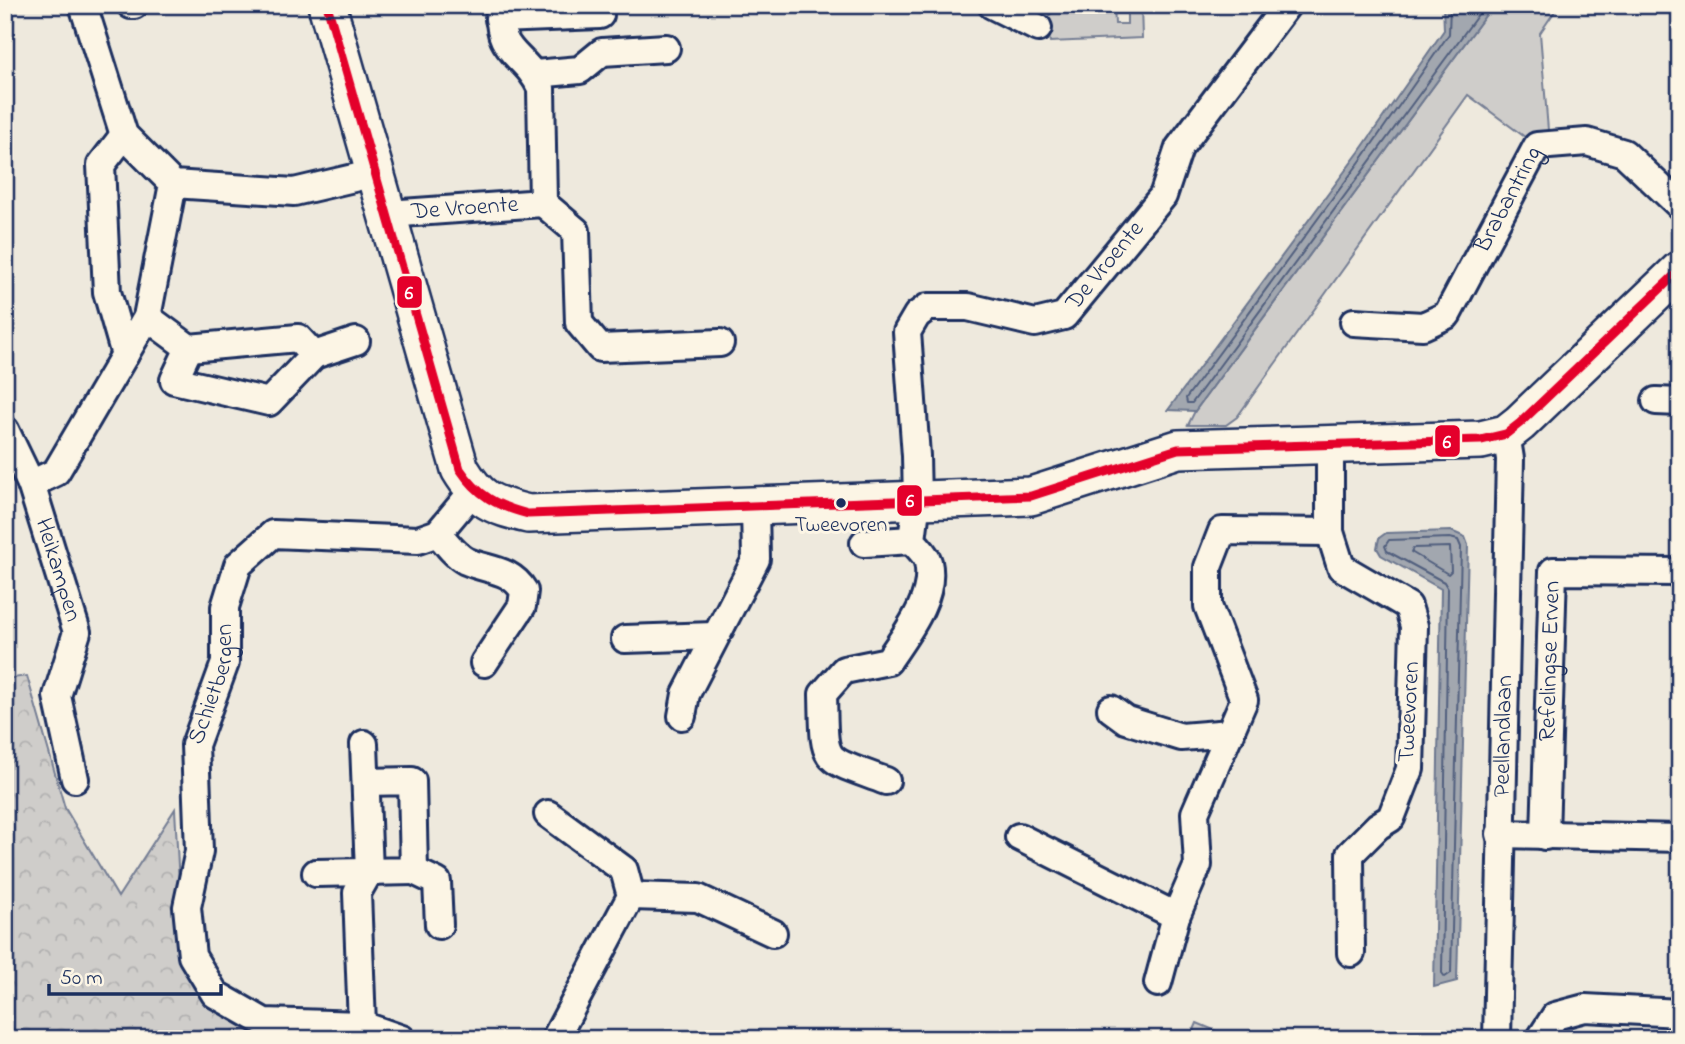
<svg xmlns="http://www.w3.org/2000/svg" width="1685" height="1044" font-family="'Indie Flower',sans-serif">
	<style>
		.grass { fill: #cfcdca; stroke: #757e94; stroke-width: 2 }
		.forest { fill: url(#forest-crowns); stroke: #757e94; stroke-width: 2 }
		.park { fill: url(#park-dots); stroke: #757e94; stroke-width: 2 }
		.water { fill: #a2a7af; stroke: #6c778f; stroke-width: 2 }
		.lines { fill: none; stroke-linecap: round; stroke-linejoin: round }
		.shore { stroke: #515f7e; stroke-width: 2 }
		.street-casing { stroke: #1b2f5e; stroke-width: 32 }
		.secondary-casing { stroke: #1b2f5e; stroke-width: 42 }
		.street { stroke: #fcf5e5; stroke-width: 26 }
		.secondary { stroke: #fcf5e5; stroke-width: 37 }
		.bus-1-casing { stroke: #fcf5e5; stroke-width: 14 }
		.bus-1 { stroke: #e4002b; stroke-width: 9 }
		.bus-dot { fill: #1b2f5e; stroke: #fcf5e5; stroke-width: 2.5 }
		.labels { text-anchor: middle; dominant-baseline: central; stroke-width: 6; stroke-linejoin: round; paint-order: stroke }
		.bus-label { font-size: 22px; fill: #1b2f5e; stroke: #fcf5e5 }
		.street-label { font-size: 24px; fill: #1b2f5e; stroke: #fcf5e5 }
		.line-badge { stroke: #fcf5e5; stroke-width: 2.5 }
		.badge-label { font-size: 19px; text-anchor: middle; font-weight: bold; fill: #fff }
	</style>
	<defs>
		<pattern id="forest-crowns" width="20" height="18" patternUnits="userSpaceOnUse" patternTransform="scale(1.75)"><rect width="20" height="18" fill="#cfcdca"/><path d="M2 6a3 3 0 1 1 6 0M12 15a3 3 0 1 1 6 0" fill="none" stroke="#b1b0b0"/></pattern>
		<pattern id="park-dots" width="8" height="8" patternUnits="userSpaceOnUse" patternTransform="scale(1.75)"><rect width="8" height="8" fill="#cfcdca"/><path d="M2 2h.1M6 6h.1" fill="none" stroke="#b1b0b0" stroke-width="1.8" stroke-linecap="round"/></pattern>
	</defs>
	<rect width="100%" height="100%" fill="#eee9dd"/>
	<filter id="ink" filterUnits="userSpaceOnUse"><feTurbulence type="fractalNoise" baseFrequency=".0143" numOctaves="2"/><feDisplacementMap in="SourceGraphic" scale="14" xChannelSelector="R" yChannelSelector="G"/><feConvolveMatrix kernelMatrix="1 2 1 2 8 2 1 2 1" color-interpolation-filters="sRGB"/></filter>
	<g filter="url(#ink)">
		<!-- grass -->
		<g class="grass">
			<polygon points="1052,5 1114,5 1115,24 1127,24 1127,5 1141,5 1142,38 1050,42 1047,17 1053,12"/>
			<polygon points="1493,5 1559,5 1540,33 1548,130 1537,146 1468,95 1237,417 1226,425 1188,425 1195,411"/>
		</g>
		<!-- forest -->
		<polygon class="forest" points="27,676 65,808 118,897 175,809 183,961 248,1025 293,1039 19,1039 5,1016 5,679"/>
		<!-- park -->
		<polygon class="park" points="1197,1023 1235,1039 1190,1039"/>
		<!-- water -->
		<g class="water">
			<polygon points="1443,5 1493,5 1195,411 1168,410 1359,152 1444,30"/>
			<polygon points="1451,531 1465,537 1468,545 1457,981 1434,987 1441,589 1381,555 1377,548 1379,538 1386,533"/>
		</g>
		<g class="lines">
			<!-- shore -->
			<g class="shore">
				<polyline points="1450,5 1449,34 1364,156 1186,398 1187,403 1192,403 1485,5"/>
				<polygon points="1450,538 1458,540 1461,547 1451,973 1445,977 1442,973 1448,589 1444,582 1387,551 1385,546 1389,540"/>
				<polygon points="1450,547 1451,571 1448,574 1411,552 1413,548"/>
			</g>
			<defs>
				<g id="street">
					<polyline points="83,5 124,135 173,184 294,192 375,173"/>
					<polyline points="131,5 134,5"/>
					<polyline points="992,5 1038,28"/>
					<polyline points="499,19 600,15"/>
					<polyline points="535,74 580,70 602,52 666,48"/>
					<polyline points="124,135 101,165 107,292 125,355"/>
					<polyline points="543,203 576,231 579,323 600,348 720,343"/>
					<path id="s1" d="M388,214L543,203L541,88C524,51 496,56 500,5"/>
					<polyline points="147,317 189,348 298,338 314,355 356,341"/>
					<path id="s2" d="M1354,322L1423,326L1447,315L1537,146L1587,142L1624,153L1680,206"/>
					<polyline points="189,348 174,380 269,402 314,355"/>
					<polyline points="1656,401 1680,402"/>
					<path id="s3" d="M5,430L31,484L77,632L57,696L75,779"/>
					<polyline points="1330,444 1330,532 1341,567 1408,606 1414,626 1410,769 1391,818 1378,826 1350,854 1351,953"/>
					<polyline points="31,484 56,472 147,317 173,184"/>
					<path d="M438,533C446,543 455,555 466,561C488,571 510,568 524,591L522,606L484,663"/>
					<polyline points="864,543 912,540"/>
					<polyline points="625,639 714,636"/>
					<polyline points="1111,709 1126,720 1181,737 1231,733"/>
					<polyline points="682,716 686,694 756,559 755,506"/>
					<path id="s4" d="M886,781C819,756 825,766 823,694L844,670L888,661C906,634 936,597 928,562C926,554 916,546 912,540L917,500L916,456L907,332L917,315L928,307H968L1035,323L1064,316L1163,196L1179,148L1287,5"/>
					<polyline points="548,814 624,870 631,896 555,1039"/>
					<polyline points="1500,834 1680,838"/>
					<path id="s5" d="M1545,836L1553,571L1680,572"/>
					<polyline points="1019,837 1176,916"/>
					<polyline points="414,871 437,882 439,925"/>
					<polyline points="316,873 414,871 412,781 366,782"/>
					<polyline points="631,896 698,898 773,933"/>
					<polyline points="1158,983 1176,916 1198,865 1195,813 1244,700 1208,606 1208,567 1222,531 1330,532"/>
					<polyline points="362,1025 357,893 369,872 364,744"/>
					<path id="s6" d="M402,1039L362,1025L264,1022L215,994L192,956L187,907L199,851L195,745L225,663V607L238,565L273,534L418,540L438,533L473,491"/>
					<path id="s7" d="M1497,1039L1510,459L1506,434"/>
					<polyline points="1540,1039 1555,1016 1585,1008 1680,1013"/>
				</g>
				<path id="secondary" d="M327,5L460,469C479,501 492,505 528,514L1031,496L1178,449L1481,440L1506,434L1520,423L1680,270"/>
			</defs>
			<!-- street casing -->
			<use href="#street" class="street-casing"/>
			<!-- secondary casing -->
			<use href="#secondary" class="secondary-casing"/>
			<!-- street -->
			<use href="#street" class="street"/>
			<!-- secondary -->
			<use href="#secondary" class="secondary"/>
			<defs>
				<path id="bus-1" d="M327,5L460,469C478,496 497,506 528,514L1031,496L1178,449L1481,440L1506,434L1520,423L1680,270"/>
			</defs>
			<!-- bus-1 casing -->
			<use href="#bus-1" class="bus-1-casing"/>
			<!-- bus-1 -->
			<use href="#bus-1" class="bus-1"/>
		</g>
	</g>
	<!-- markers -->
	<circle class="bus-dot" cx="841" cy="503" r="6"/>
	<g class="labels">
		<!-- bus labels -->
		<g class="bus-label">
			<text x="841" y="526">Tweevoren</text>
		</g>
		<!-- street labels -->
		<g class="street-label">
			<text stroke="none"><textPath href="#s2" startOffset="226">Brabantring</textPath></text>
			<text stroke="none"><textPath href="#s1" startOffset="77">De Vroente</textPath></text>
			<text stroke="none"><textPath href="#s4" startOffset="784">De Vroente</textPath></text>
			<text stroke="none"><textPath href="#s3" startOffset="150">Heikampen</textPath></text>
			<text stroke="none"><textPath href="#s5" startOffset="175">Refelingse Erven</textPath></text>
			<text stroke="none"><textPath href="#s6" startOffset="518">Schietbergen</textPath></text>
			<text transform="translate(1410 712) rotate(-87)">Tweevoren</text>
			<text stroke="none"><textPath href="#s7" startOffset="303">Peellandlaan</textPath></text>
		</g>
	</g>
	<g class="line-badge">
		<rect x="396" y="275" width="27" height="34" rx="7" fill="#e4002b"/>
		<rect x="1434" y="424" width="27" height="34" rx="7" fill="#e4002b"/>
		<rect x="896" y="484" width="27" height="33" rx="7" fill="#e4002b"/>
	</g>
	<g class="badge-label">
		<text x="409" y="299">6</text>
		<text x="1447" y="448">6</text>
		<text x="910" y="507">6</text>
	</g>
	<!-- margin -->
	<rect width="1685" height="1044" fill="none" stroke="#fcf5e5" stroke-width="28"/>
	<rect x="14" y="14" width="1657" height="1016" fill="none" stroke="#1b2f5e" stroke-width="2.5" filter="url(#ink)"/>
	<!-- scale -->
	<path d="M49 984v10h172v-10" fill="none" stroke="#1b2f5e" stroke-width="3.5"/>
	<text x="60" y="984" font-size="21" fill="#1b2f5e" stroke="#fcf5e5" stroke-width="5" paint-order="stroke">50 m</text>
</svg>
